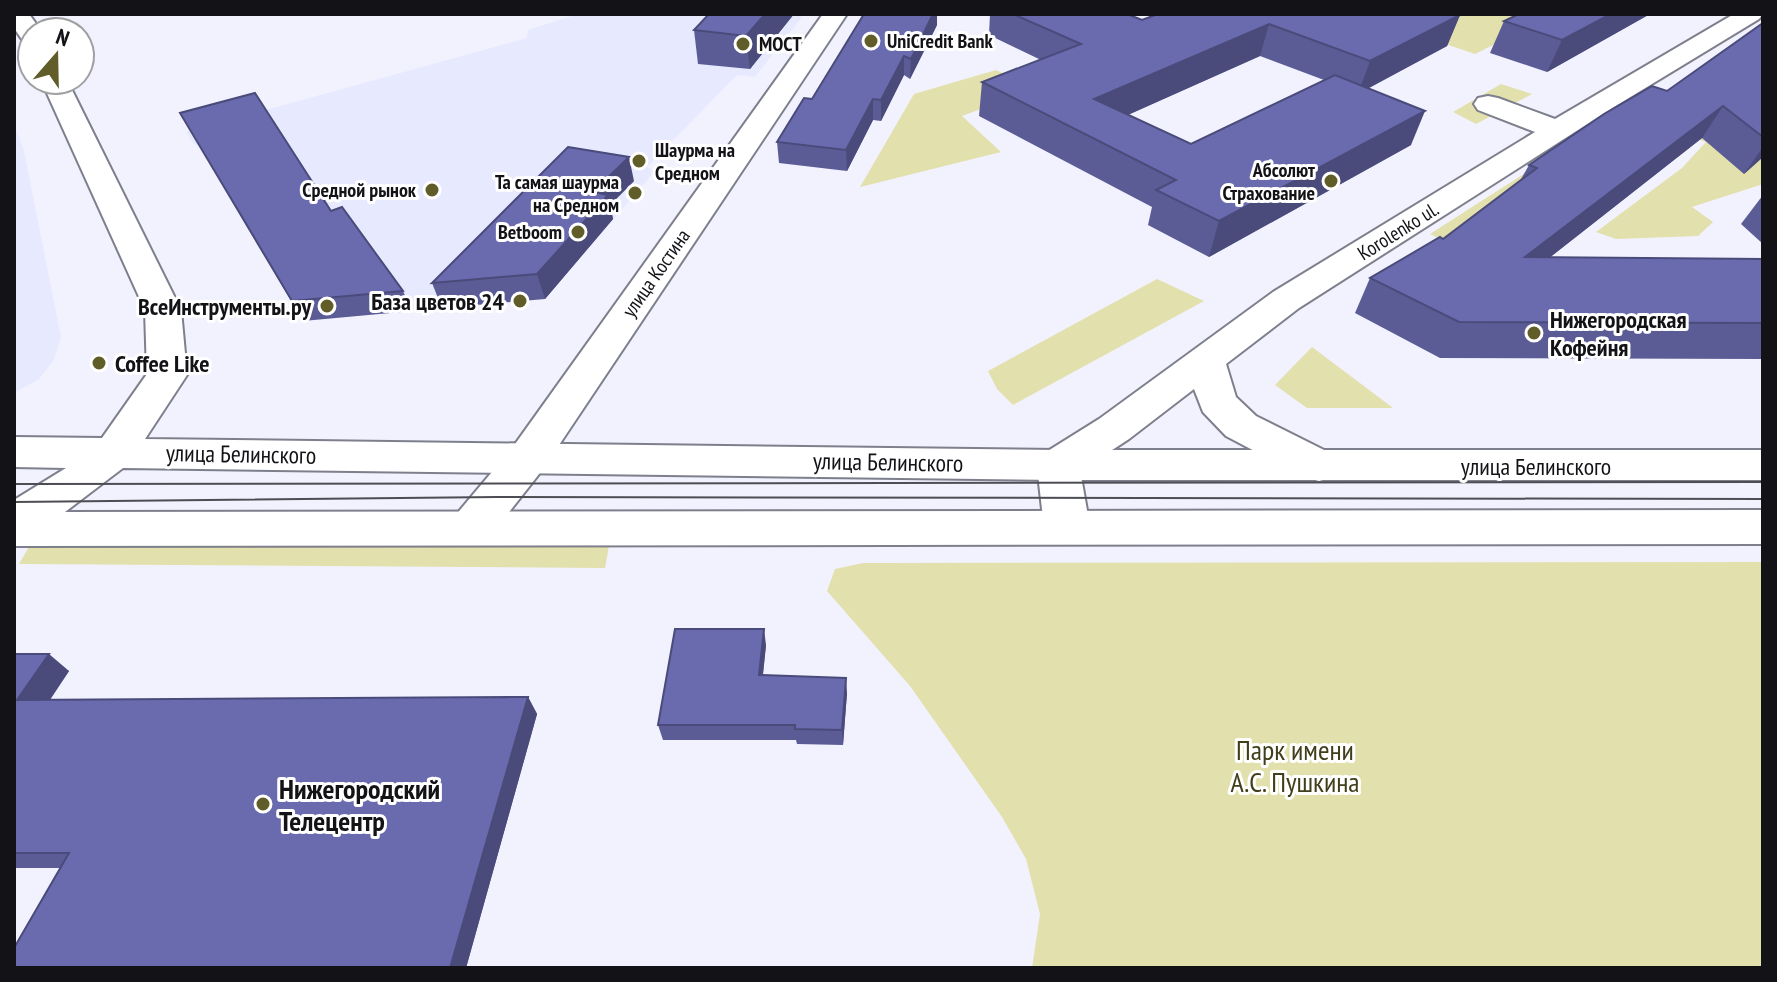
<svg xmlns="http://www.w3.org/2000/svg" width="1777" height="982" font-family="'PT Sans Narrow',sans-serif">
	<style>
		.built { fill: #e7e9ff }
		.green { fill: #e2e0ac }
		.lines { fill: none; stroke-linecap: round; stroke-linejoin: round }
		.minor-casing { stroke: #7e7f8c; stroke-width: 4 }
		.major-casing { stroke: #7e7f8c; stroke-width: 4 }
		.minor { fill: #fff; fill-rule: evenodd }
		.major { fill: #fff; fill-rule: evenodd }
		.tram { stroke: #4d4e54; stroke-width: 2 }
		.wall { fill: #5b5c96; fill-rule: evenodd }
		.shaded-wall { fill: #4a4b7a }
		.building { fill: #6a6baf; stroke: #4a4b7a; stroke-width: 2 }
		.poi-dot { fill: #605d29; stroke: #fff; stroke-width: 3 }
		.labels { text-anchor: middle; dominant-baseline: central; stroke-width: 6; stroke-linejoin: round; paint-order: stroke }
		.far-poi-label { font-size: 20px; font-weight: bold; fill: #121217; stroke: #fff; text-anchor: end }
		.far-street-label { font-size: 20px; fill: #121217; stroke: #fff }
		.poi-label { font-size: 24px; font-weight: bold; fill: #121217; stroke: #fff; text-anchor: end }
		.street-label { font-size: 24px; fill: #121217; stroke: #fff }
		.near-park-label { font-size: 28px; fill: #413e1b; stroke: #fff }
		.near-poi-label { font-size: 28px; font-weight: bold; fill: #121217; stroke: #fff; text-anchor: start }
	</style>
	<rect width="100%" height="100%" fill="#f1f2fe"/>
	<!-- built -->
	<g class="built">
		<polygon points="578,14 796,14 802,17 755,77 737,75 647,167 655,171 545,299 303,321 203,149 193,143 186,132 527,38 528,30"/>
		<polygon points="14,123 24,151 61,338 53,361 39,379 14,393"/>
	</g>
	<!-- green -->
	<g class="green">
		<polygon points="1358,14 1557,14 1475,54"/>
		<polygon points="996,70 1132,133 1019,95 962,116 1001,152 860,187 914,94"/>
		<polygon points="1501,84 1532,94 1476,124 1453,112"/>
		<polygon points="1626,110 1763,160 1763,184 1692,207 1713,222 1698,236 1616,239 1596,232 1682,168 1706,142 1632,116"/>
		<polygon points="1566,147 1444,241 1430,234"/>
		<polygon points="1157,279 1204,301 1013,405 997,389 988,371"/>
		<polygon points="1312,347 1393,408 1307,408 1275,385"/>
		<polygon points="33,540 609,546 605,568 19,564"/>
		<polygon points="1763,562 1763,968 1032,968 1040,914 1026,859 1002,817 910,686 827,591 835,569 863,563"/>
	</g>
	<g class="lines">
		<defs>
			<g id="minor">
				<polygon points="823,14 847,14 543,469 487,540 471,545 455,540 448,528 455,516 513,447"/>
				<polygon points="1734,14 1763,14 1759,19 1614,107 1299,308 1226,364 1236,397 1256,416 1334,455 1340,466 1334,477 1319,481 1304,477 1226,436 1203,412 1194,389 1129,439 1080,471 1090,527 1083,539 1067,544 1051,539 1044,527 1037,465 1043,454 1099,419 1273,292 1535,132 1478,110 1474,104 1478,98 1488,96 1498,98 1555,119"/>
			</g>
			<g id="major">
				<polygon points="14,14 29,14 42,32 32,32 32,43 23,41 14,28"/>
				<polygon points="41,80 67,80 181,310 187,375 145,439 1058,450 1763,450 1763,480 1058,480 123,468 65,512 1763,510 1763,544 14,546 14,500 66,468 14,467 14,437 102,438 147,374 145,310"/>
			</g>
		</defs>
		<!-- minor casing -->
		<use href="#minor" class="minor-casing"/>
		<!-- major casing -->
		<use href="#major" class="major-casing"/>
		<!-- minor -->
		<use href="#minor" class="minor"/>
		<!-- major -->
		<use href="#major" class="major"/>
		<!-- tram -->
		<g class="tram">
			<polyline points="14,484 1763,482"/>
			<polyline points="14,502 497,497 1763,499"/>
		</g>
	</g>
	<!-- wall -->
	<g class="wall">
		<polygon points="709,14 794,14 750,69 698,64 694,30"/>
		<path d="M990,14H1127L1142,20L1460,15L1447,46L1368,88L1411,145L1209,257L1148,225L1152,207L979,116L982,82L1041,60L989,35ZM1260,56L1324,80L1191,144L1128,115Z"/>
		<polygon points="1519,14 1650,14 1547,72 1490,53 1504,21"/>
		<polygon points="1763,23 1763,157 1744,174 1702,138 1550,257 1763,259 1763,359 1440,358 1355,313 1370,278 1443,239 1520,181 1529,165 1667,91"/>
		<polygon points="937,25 910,79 904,75 881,121 873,120 847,171 779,163 777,142 812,99"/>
		<polygon points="180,113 331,211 403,291 412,311 303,321"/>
		<polygon points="634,181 610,205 613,219 545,299 442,308 432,283"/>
		<polygon points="1763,195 1763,244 1741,224"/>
		<polygon points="766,645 763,675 847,693 843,745 797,744 796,740 663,740 658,725"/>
		<polygon points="14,654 69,671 50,700 528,697 537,714 466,968 14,968 60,868 14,868"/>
	</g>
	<!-- shaded-wall -->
	<g class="shaded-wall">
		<polygon points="765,14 794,14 750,69 746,36"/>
		<polygon points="933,14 937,14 937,25 910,79 911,59"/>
		<polygon points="1611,14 1650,14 1547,72 1562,40"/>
		<polygon points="1460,15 1447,46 1358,94 1370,61"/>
		<polygon points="1269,24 1260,56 1089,132 1094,99"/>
		<polygon points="904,56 904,75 881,121 881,100"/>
		<polygon points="873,99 873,120 847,171 846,150"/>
		<polygon points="1723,106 1702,138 1506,292 1525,257"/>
		<polygon points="1425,111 1411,145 1209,257 1219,221"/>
		<polygon points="1763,147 1763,157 1744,174"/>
		<polygon points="629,157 634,181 610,205 613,219 545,299 537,274 593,192"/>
		<polygon points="764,629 766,645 761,691 759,675"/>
		<polygon points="49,654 69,671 38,717 17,700"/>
		<polygon points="846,678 847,693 843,745 842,730"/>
		<polygon points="528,697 537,714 466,968 450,968"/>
	</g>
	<!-- building -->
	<g class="building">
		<polygon points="709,14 765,14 746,36 694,30"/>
		<polygon points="864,14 933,14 911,59 904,56 881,100 873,99 846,150 777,142 804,98 812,99"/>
		<polygon points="1013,14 1127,14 1142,20 1158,14 1456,14 1460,15 1370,61 1269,24 1094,99 1191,144 1335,75 1425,111 1219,221 1156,190 1176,180 982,82 1081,44"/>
		<polygon points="1519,14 1611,14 1562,40 1504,21"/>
		<polygon points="1763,23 1763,137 1723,106 1525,257 1763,259 1763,323 1459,322 1370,278 1440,237 1443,239 1537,168 1529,165 1604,114 1652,86 1667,91"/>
		<polygon points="255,93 331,211 342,207 403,291 292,301 180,113"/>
		<polygon points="568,147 629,157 593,192 608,195 537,274 432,283"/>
		<polygon points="675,629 764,629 759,675 846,678 842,730 795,729 795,725 658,725"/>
		<polygon points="14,654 49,654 17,700 528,697 450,968 14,968 14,948 69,853 14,853"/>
	</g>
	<!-- markers -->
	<g class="poi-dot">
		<circle cx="871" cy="41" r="8"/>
		<circle cx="743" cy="44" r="8"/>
		<circle cx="639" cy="161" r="8"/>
		<circle cx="1331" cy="181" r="8"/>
		<circle cx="432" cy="190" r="8"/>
		<circle cx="635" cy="193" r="8"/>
		<circle cx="578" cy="232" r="8"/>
		<circle cx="520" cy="301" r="8"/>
		<circle cx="327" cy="306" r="8"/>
		<circle cx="1534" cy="333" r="8"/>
		<circle cx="99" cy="363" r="8"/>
		<circle cx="263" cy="804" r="8"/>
	</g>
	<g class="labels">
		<!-- far-poi labels -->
		<g class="far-poi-label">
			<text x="887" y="41" text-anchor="start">UniCredit Bank</text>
			<text x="759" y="44" text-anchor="start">МОСТ</text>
			<text x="655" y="150" text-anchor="start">Шаурма на<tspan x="655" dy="23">Средном</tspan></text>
			<text x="1315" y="170">Абсолют<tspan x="1315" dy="23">Страхование</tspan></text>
			<text x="619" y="182">Та самая шаурма<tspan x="619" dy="23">на Средном</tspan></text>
			<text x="416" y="190">Средной рынок</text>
			<text x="562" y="232">Betboom</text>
		</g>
		<!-- far-street labels -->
		<g class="far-street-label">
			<text transform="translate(1398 231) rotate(-32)">Korolenko ul.</text>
			<text transform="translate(656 273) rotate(-55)">улица Костина</text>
		</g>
		<!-- poi labels -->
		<g class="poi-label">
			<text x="504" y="301">База цветов 24</text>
			<text x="311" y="306">ВсеИнструменты.ру</text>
			<text x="1550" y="319" text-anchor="start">Нижегородская<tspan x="1550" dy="28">Кофейня</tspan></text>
			<text x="115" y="363" text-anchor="start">Coffee Like</text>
		</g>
		<!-- street labels -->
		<g class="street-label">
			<text transform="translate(241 454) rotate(1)">улица Белинского</text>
			<text transform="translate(888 462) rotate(1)">улица Белинского</text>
			<text x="1536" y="466">улица Белинского</text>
		</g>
		<!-- near-park labels -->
		<g class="near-park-label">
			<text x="1295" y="749">Парк имени<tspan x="1295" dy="32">А.С. Пушкина</tspan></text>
		</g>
		<!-- near-poi labels -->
		<g class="near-poi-label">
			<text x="279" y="788">Нижегородский<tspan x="279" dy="32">Телецентр</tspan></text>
		</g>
	</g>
	<!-- border -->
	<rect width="1777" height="982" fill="none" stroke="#121217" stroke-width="32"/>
	<!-- north arrow -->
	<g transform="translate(56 56) rotate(20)"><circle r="38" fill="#ffffff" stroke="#a0a0a2" stroke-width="2"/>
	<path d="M0-6L14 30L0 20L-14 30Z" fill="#605d29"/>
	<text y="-12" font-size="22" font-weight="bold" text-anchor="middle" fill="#121217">N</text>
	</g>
</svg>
